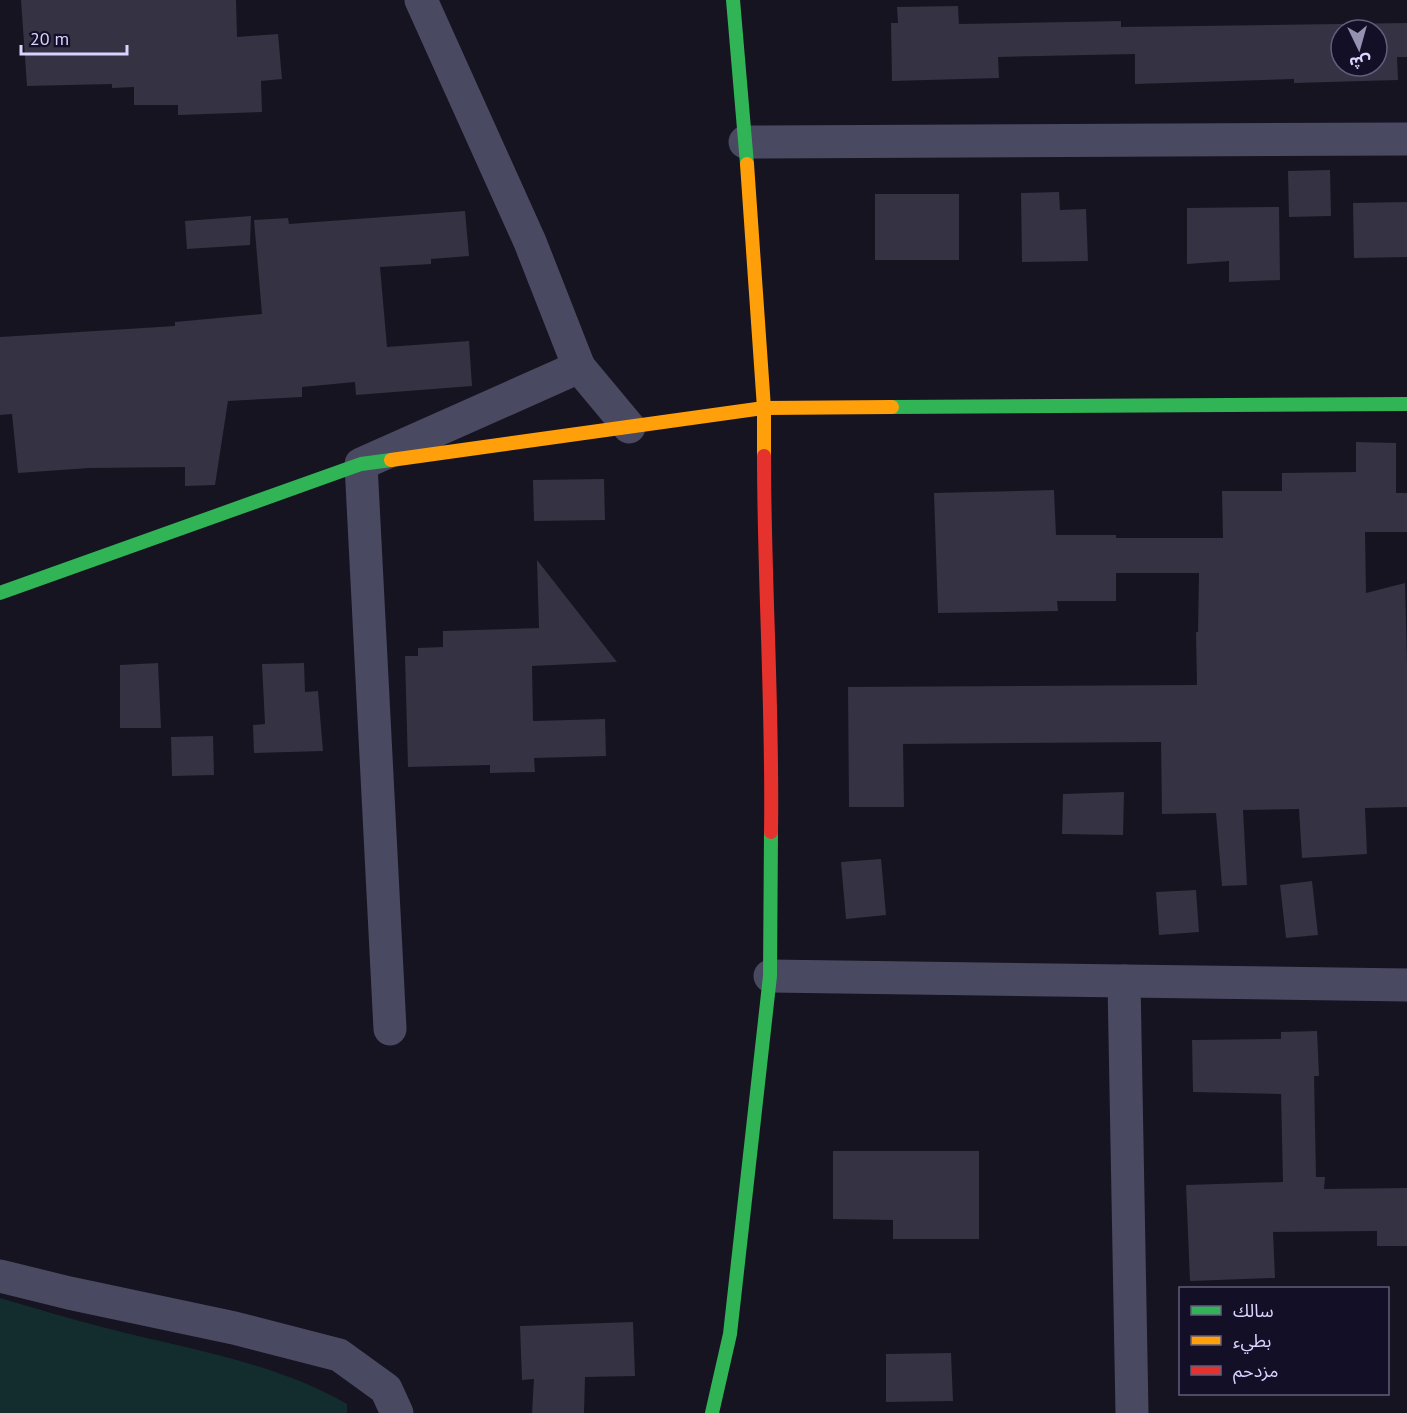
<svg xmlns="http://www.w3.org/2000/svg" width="1407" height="1413" font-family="'PT Sans','Noto Sans Arabic',sans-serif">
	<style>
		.green { fill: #132c2d }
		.building { fill: #343243; fill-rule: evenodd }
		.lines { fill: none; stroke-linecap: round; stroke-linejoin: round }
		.street { stroke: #4a4962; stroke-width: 33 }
		.fast { stroke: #30b455; stroke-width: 14 }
		.slow { stroke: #ff9f0a; stroke-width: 14 }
		.jam { stroke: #e5322d; stroke-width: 14 }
	</style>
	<rect width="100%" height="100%" fill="#161421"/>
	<!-- green -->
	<path class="green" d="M0,1298C35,1308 71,1319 106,1328C188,1349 274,1362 347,1404V1413H0Z"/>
	<!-- building -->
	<g class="building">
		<polygon points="21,0 236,0 237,37 278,34 282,79 261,81 262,112 178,115 178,105 134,105 134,87 112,88 112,84 27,86"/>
		<path d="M958,6L959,24L1121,21V27L1407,23V57H1397L1398,80L1294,83V79L1135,84V54L998,57L999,78L892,81L891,23H898L897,7ZM1341,30H1377V66H1341Z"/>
		<polygon points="1330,170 1331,216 1289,217 1288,171"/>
		<polygon points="1059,192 1060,210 1086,209 1088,261 1022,262 1021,193"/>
		<rect x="875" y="194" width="84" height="66"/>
		<polygon points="1407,202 1407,257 1354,258 1353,203"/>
		<polygon points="1279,207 1280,280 1229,282 1229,261 1187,264 1187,208"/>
		<polygon points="465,211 469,256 431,259 431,264 380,267 387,347 469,341 472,386 356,395 355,382 302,387 302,397 228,401 215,485 185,486 185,467 89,468 18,473 12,414 0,415 0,337 175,326 175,322 262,314 254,220 288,218 289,224"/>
		<polygon points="251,216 250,245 187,249 185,221"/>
		<polygon points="1356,442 1396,443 1396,493 1407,493 1407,532 1365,532 1366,593 1405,583 1407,662 1407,807 1365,808 1367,854 1302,858 1299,809 1243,810 1247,885 1222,886 1216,813 1162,814 1161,742 903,744 904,807 849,807 848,687 1197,685 1196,632 1198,632 1199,573 1116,573 1116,601 1057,601 1058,611 938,613 934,493 1054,490 1056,535 1116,535 1116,538 1223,538 1222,491 1282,491 1282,473 1356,472"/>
		<polygon points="604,479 605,520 534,521 533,480"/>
		<polygon points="537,560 617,662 532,666 533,721 605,719 606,756 534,758 535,772 490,773 490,765 408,767 405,656 418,656 418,648 443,647 443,631 539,628"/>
		<polygon points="158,663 161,728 120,728 120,665"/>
		<polygon points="304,663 305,692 318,691 323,751 254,753 253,725 265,724 262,664"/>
		<polygon points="213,736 214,775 172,776 171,737"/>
		<polygon points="1124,792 1123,835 1062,834 1063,794"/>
		<polygon points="881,859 886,915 846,919 841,862"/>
		<polygon points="1312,881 1318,935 1286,938 1280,885"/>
		<polygon points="1196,890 1199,932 1159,935 1156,892"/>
		<polygon points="1317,1031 1319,1076 1314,1076 1316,1177 1325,1177 1324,1189 1407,1188 1407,1246 1377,1246 1377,1231 1273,1232 1275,1278 1190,1281 1186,1185 1283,1182 1281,1094 1193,1092 1192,1040 1281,1039 1281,1032"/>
		<polygon points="833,1151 979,1151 979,1239 893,1239 893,1220 833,1219"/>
		<polygon points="633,1322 635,1376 585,1377 584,1413 532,1413 534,1379 522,1380 520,1326"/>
		<polygon points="951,1353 953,1401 886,1402 886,1354"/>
	</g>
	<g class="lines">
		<!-- street -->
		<g class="street">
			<polyline points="745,142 1407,139"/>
			<polyline points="579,367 629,427"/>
			<polyline points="770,976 1407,985"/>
			<polyline points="1124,981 1132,1413"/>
			<polyline points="390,1029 361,464 579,367 530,242 421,0"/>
			<polyline points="0,1276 69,1293 234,1328 339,1355 386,1389 397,1413"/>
		</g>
		<!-- fast -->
		<g class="fast">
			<polyline points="733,0 747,164"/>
			<polyline points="892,407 1407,404"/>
			<polyline points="0,593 361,464 391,460"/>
			<polyline points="712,1413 730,1334 770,976 771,832"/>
		</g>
		<!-- slow -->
		<g class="slow">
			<polyline points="747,164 764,408 764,456"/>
			<polyline points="391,460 764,408 892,407"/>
		</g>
		<!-- jam -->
		<path class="jam" d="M764,456C764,581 773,707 771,832"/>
	</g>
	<!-- legend -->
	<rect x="1179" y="1287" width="210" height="108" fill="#130f26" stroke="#625e7d" stroke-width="1.5"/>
	<rect x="1191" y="1306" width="30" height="9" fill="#30b455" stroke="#625e7d" stroke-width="1.5"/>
	<text x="1233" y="1317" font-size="18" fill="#d9d4ff">سالك</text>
	<rect x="1191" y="1336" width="30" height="9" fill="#ff9f0a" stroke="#625e7d" stroke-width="1.5"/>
	<text x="1233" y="1347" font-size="18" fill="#d9d4ff">بطيء</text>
	<rect x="1191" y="1366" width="30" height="9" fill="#e5322d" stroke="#625e7d" stroke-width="1.5"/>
	<text x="1233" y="1377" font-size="18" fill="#d9d4ff">مزدحم</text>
	<!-- north arrow -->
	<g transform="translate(1359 48) rotate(175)"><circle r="28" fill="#130f26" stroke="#625e7d" stroke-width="1.5"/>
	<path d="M0-4.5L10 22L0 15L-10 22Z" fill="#9591b1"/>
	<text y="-9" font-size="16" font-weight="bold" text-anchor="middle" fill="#d9d4ff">ش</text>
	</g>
	<!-- scale -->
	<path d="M21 45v9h106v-9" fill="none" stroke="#d9d4ff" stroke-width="3"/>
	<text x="30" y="45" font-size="18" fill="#d9d4ff" stroke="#130f26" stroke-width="4.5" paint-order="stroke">20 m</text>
</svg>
